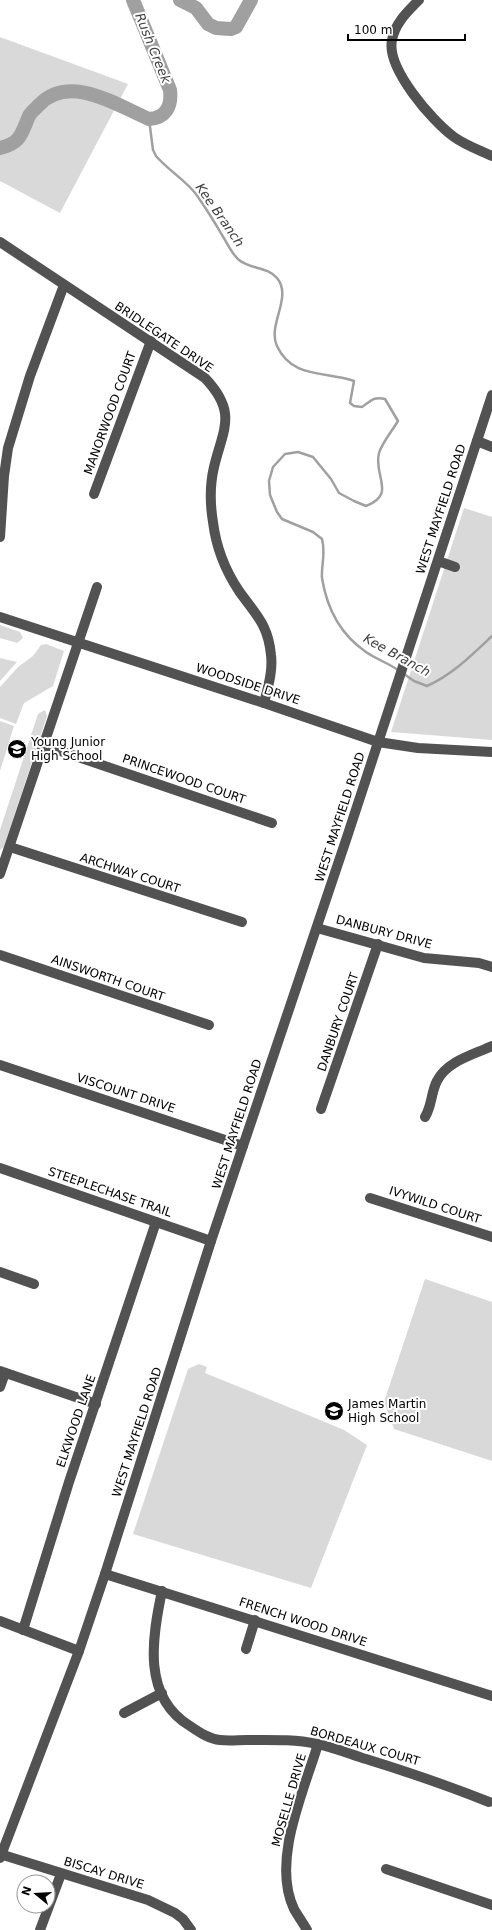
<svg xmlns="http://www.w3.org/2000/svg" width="492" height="1930" font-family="'DejaVu Sans',sans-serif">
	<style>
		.green { fill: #d9d9d9 }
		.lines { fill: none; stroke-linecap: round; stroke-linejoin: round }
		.stream { stroke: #a0a0a0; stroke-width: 2.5 }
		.river { stroke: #a0a0a0; stroke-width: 14 }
		.minor { stroke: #525252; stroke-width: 10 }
		.labels { text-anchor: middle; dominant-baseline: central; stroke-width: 4; stroke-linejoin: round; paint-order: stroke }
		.street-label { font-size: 12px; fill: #000; stroke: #fff }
		.poi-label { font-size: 12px; fill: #000; stroke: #fff; text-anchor: start }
		.water-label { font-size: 13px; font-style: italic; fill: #414141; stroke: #fff }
	</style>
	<rect width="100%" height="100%" fill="#fff"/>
	<!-- green -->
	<g class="green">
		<polygon points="0,37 128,84 60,213 0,181"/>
		<polygon points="464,508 492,517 492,740 391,732"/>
		<polygon points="0,625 20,632 23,638 17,643 0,638"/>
		<polygon points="46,644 64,651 53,686 24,703 16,724 0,718 0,687 18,667 33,656 41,645"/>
		<polygon points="0,658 17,662 0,681"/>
		<polygon points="45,710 47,716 4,847 0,850 0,830 38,714"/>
		<polygon points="0,721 14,726 0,771"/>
		<polygon points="425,1279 492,1302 492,1461 394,1429 384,1402"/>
		<polygon points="199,1364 207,1367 205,1373 330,1424 344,1430 367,1445 311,1588 133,1534 188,1369"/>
	</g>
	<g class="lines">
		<!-- stream -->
		<g class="stream">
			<path d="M149,119L153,150L156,156C168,170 184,179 196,194C205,207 214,221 222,235C228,244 231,253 239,260C250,269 268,267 277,278C293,297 267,325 277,346C292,379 326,371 354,381L350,403L354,406L362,407C371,401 374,396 385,399L398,421C392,431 382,443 379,453C373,476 397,494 366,506L354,501L339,493L331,479L313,457L298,452L285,454L273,467L269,481L270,495L277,512L282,519L313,532L322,539C326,554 321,565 322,578C327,609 341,635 366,652C376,659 388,663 398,670"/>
			<path d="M404,674L414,681L427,686C452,675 472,655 492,636"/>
		</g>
		<!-- river -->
		<g class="river">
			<polyline points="180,0 196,8 208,24 216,28 231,29 236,27 251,0"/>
			<path d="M0,148C21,143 21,134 29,116C31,112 36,108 39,105C69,73 117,105 149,119C166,118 172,106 170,90L133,0"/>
		</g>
		<!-- minor -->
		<g class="minor">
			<path d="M419,0C408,11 395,23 392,40C386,68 432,121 454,137C465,145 479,150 492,156"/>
			<path d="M0,242L205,378C238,413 223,429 214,467C210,484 210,504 213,522C216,547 225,570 239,591C256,615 268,624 271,655C273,671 268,687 264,703"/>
			<polyline points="477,441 492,447"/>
			<polyline points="94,494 151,341"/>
			<polyline points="0,537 4,476 8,448 30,376 64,285"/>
			<polyline points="438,561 455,567"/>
			<polyline points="0,617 264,703 378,742 418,748 492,752"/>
			<polyline points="43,745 272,823"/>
			<polyline points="10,847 242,922"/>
			<polyline points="0,874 97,587"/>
			<polyline points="317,928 424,958 479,963 492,967"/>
			<polyline points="0,955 209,1025"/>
			<polyline points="0,1065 243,1146"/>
			<polyline points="321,1109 378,944"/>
			<path d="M425,1117C432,1106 431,1092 437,1081C447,1061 473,1055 492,1046"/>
			<polyline points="0,1168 211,1241"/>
			<polyline points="370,1198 492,1237"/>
			<polyline points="0,1272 34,1284"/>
			<polyline points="0,1371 96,1404"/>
			<polyline points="0,1387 5,1373"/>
			<polyline points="105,1574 492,1696"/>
			<path d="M162,1591C152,1638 142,1697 190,1726C199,1732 209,1739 220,1740C229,1741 238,1740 247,1740C270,1740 294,1739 317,1744C333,1747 350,1754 366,1759C408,1772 449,1786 489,1802"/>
			<polyline points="0,1621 79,1651"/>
			<polyline points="23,1630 69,1482 156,1222"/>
			<polyline points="246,1649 255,1620"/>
			<polyline points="124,1713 162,1693"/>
			<polyline points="0,1854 148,1900 175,1913 183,1919 191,1930"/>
			<polyline points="0,1858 79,1651 105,1574 211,1241 347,837 492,395"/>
			<polyline points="386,1869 492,1905"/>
			<polyline points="40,1930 61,1874"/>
			<path d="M307,1930C303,1923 298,1916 294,1909C271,1861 304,1791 318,1744"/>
		</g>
	</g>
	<!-- icons -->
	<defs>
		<symbol id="school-disc" viewBox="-11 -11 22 22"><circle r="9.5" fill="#000" stroke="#fff"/><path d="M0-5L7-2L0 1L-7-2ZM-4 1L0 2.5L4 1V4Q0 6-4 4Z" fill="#fff"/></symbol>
	</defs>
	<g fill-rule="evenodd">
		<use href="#school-disc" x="6" y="738" width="22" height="22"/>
		<use href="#school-disc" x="323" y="1400" width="22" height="22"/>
	</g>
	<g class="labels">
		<!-- street labels -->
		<g class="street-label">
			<text transform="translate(164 337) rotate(34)">BRIDLEGATE DRIVE</text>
			<text transform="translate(110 413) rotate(-70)">MANORWOOD COURT</text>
			<text transform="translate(441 509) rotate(-72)">WEST MAYFIELD ROAD</text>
			<text transform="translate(248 684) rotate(18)">WOODSIDE DRIVE</text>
			<text transform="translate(184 779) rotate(19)">PRINCEWOOD COURT</text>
			<text transform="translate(340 817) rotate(-72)">WEST MAYFIELD ROAD</text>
			<text transform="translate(130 873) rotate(18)">ARCHWAY COURT</text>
			<text transform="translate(384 932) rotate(15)">DANBURY DRIVE</text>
			<text transform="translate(108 978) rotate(19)">AINSWORTH COURT</text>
			<text transform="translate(338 1022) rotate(-71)">DANBURY COURT</text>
			<text transform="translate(126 1093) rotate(18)">VISCOUNT DRIVE</text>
			<text transform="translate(237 1124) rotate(-72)">WEST MAYFIELD ROAD</text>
			<text transform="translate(110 1192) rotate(19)">STEEPLECHASE TRAIL</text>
			<text transform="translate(435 1205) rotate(18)">IVYWILD COURT</text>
			<text transform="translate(76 1421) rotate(-71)">ELKWOOD LANE</text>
			<text transform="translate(137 1432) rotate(-72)">WEST MAYFIELD ROAD</text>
			<text transform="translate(303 1622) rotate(18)">FRENCH WOOD DRIVE</text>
			<text transform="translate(365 1746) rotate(16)">BORDEAUX COURT</text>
			<text transform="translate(289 1800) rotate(-74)">MOSELLE DRIVE</text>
			<text transform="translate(104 1873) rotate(17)">BISCAY DRIVE</text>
		</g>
		<!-- poi labels -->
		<g class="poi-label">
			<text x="31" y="742">Young Junior<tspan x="31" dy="14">High School</tspan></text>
			<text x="348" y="1404">James Martin<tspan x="348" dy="14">High School</tspan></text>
		</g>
		<!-- water labels -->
		<g class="water-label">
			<text transform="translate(153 48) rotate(68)">Rush Creek</text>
			<text transform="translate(220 215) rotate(55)">Kee Branch</text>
			<text transform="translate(397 655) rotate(29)">Kee Branch</text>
		</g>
	</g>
	<!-- north arrow -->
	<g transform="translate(36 1894) rotate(288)"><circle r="19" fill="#ffffff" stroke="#999999"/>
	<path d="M0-3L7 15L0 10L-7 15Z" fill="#000000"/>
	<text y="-6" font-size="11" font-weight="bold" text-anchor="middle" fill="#000000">N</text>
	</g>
	<!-- scale -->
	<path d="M348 34v6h117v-6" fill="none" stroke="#000000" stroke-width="2"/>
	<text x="354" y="34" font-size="12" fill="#000000" stroke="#ffffff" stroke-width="3" paint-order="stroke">100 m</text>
</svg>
